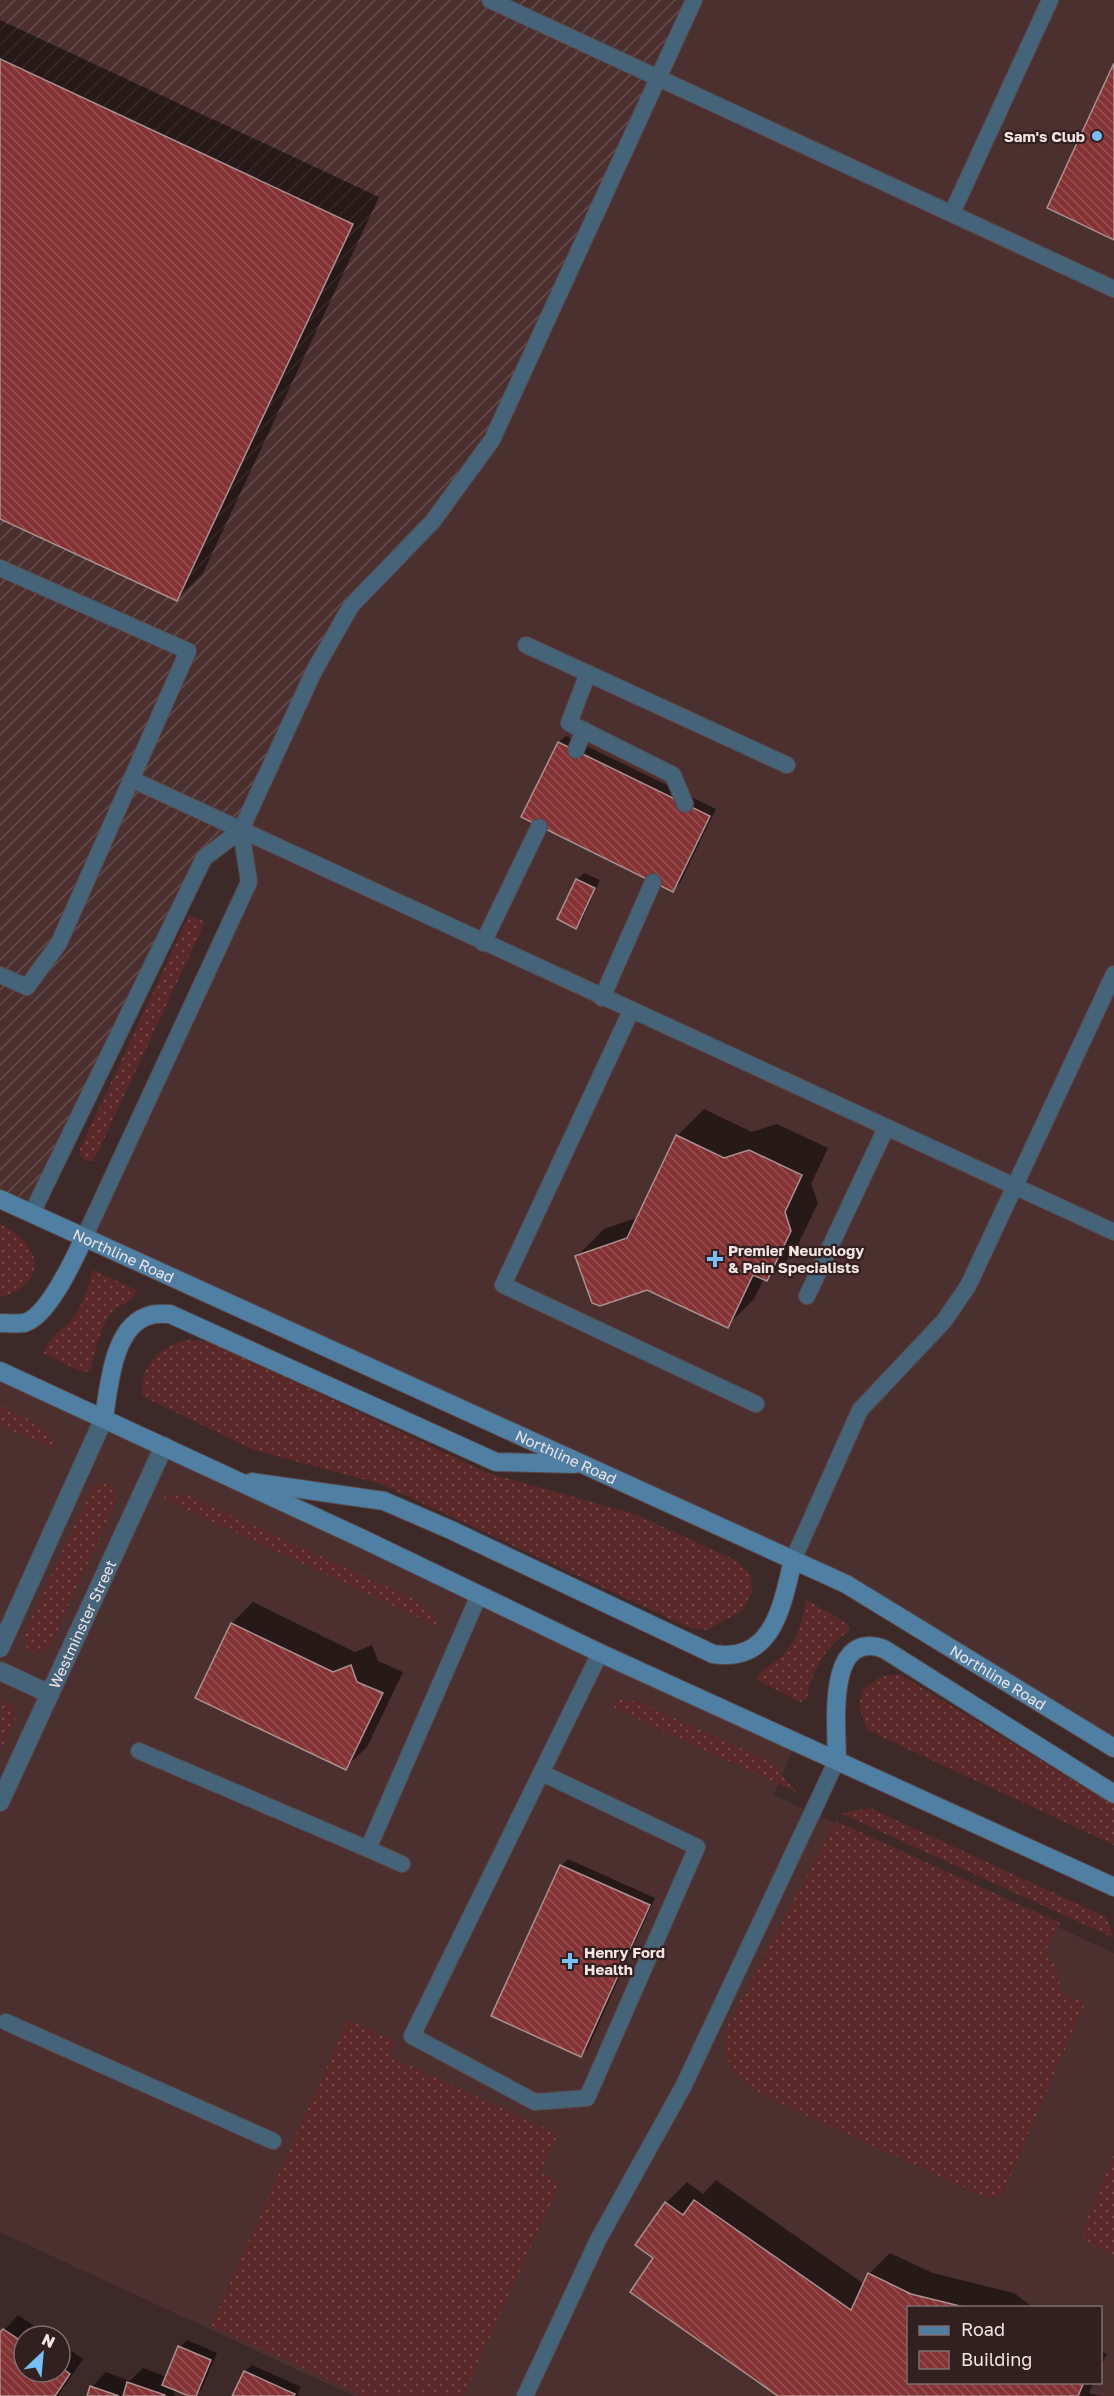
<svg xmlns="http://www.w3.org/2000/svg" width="1114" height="2396" font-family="'Golos Text',sans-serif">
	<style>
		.built { fill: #4b302f; fill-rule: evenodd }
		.industrial { fill: url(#industrial-furrows) }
		.grass { fill: url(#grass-dots) }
		.shadow { fill: #0007 }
		.building { fill: url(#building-back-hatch); stroke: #aa9291; stroke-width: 1.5 }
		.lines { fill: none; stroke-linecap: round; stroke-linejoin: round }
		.lane-casing { stroke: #594746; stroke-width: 18 }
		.street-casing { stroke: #594746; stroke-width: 20 }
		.secondary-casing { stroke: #594746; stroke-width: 20 }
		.lane { stroke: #456379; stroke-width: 16 }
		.street { stroke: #456379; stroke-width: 18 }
		.secondary { stroke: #4f7fa3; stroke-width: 18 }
		.poi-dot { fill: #76c0f7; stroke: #321f1f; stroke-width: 2 }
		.labels { text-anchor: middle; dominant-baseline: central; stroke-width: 4.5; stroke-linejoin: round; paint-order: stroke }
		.poi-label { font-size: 15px; font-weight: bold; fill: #f2e5e4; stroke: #321f1f; text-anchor: start }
		.street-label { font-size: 15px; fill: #f2e5e4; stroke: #321f1f }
	</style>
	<defs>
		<pattern id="industrial-furrows" width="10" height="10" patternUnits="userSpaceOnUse" patternTransform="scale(1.5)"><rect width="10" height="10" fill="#4b302f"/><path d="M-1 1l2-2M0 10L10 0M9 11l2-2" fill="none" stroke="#654e4d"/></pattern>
		<pattern id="grass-dots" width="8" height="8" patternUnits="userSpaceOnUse" patternTransform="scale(1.5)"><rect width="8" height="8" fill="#5a2828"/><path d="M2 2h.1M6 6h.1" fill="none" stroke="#724747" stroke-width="1.8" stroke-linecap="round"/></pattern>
		<pattern id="building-back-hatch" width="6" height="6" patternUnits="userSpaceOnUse" patternTransform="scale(1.5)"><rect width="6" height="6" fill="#843234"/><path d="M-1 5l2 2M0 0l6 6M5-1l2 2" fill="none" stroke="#965051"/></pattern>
	</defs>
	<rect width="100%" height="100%" fill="#3c2928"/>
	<!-- built -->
	<g class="built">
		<polygon points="694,0 1114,0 1114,1748 911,1623 84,1238 249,882 241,830 263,778"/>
		<path d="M0,1371L796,1742L774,1795L1114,1953V2396H354L0,2232ZM908,2308H1100V2382H908Z"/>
	</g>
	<!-- industrial -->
	<polygon class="industrial" points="0,0 694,0 492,440 351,606 241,830 204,858 32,1213 0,1199"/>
	<!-- grass -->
	<g class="grass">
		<polygon points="189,915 205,922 96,1156 92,1161 85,1161 80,1155 80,1149"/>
		<path d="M0,1224C41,1243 51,1284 0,1297Z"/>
		<path d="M93,1270L137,1290C128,1308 124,1300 113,1311C100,1325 95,1352 91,1369L84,1373L43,1353C48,1338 60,1332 70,1321C83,1307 88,1288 93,1270Z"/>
		<path d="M184,1340L210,1342L488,1473L635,1514L737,1561L751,1576L752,1592L742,1611L707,1630L690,1628L381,1484L254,1450L142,1396C141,1363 156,1351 184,1340Z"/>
		<path d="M0,1406C21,1416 50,1424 55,1449L0,1426Z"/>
		<path d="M103,1482L114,1487L117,1499L51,1645C42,1652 37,1656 27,1649L24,1634L92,1487Z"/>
		<polygon points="174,1494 189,1496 417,1600 436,1619 441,1628 162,1498"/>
		<path d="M805,1599L848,1624L849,1631C824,1647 812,1671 807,1699L800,1702L755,1679C761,1670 769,1666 777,1660C797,1644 803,1623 805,1599Z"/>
		<polygon points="900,1674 1084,1787 1114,1801 1114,1845 867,1730 859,1706 863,1689 880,1677"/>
		<polygon points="2,1699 13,1705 16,1717 0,1752"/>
		<polygon points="618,1699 639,1702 773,1763 796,1792 614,1708"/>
		<polygon points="870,1808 1106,1917 1114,1938 840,1813"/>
		<path d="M836,1821L1060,1923L1045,1952L1057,1969L1061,1992L1085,2003L1002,2196L987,2198L764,2096C734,2076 718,2060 729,2022Z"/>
		<polygon points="348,2020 396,2041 389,2056 558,2134 541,2173 560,2183 463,2396 364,2396 211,2325"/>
		<polygon points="1114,2154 1114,2256 1087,2241 1082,2232"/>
	</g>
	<!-- shadow -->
	<g class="shadow">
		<polygon points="0,20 379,197 203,573 176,600 0,517"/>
		<polygon points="566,736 716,809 680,883 673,890 559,742"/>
		<polygon points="584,873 600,880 582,920 575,927 559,919 577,879"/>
		<polygon points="704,1109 752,1132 777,1124 828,1148 811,1184 818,1203 794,1253 767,1280 764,1278 754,1299 727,1326 577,1256 604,1229 639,1217 677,1136"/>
		<polygon points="253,1602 355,1652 372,1645 378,1661 403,1672 367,1747 345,1768 232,1623"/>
		<polygon points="568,1859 655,1898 588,2048 581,2055 561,1866"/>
		<polygon points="716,2180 864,2284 869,2274 890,2253 933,2273 1014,2293 1034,2308 908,2308 908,2382 1094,2382 1089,2393 1101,2396 781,2396 655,2258 666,2203 687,2182 703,2194"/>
		<polygon points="18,2315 49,2336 24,2336 24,2372 60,2372 60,2343 83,2359 58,2396 0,2396 0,2335"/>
		<polygon points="187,2340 217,2353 201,2390 195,2396 176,2389 173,2396 89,2396 92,2387 106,2372 130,2381 143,2368 167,2377 180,2347"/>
		<polygon points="1100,2351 1107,2354 1100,2368"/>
		<polygon points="252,2365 301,2387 297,2396 233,2396 245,2371"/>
	</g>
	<!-- building -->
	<g class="building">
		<polygon points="0,59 353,224 177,601 0,519"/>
		<polygon points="1114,63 1114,240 1047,208"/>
		<polygon points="558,742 710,816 673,892 521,817"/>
		<polygon points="576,879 595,888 576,929 557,919"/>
		<polygon points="676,1135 724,1158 749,1150 802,1175 785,1212 791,1231 767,1281 753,1275 728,1328 647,1290 600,1306 592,1303 575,1256 627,1238"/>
		<polygon points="231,1623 333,1672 351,1665 357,1682 383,1693 346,1770 195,1698"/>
		<polygon points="560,1865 650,1905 581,2057 491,2016"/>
		<polygon points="694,2200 851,2310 868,2273 911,2294 968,2308 908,2308 908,2382 1084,2382 1078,2396 778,2396 630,2292 653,2258 635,2245 665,2202 683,2215"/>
		<polygon points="3,2329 24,2343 24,2372 60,2372 60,2367 70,2374 55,2396 0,2396 0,2332"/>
		<polygon points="178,2346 211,2360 196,2396 189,2396 162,2385"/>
		<polygon points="244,2371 295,2394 294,2396 232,2396"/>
		<polygon points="127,2382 165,2395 165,2396 123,2396"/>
		<polygon points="90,2386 119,2396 87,2396"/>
	</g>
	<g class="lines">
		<defs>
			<g id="lane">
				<polyline points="490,0 1114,289"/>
				<polyline points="952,213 1050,0"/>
				<polyline points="0,568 188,651 59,943 27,987 0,975"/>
				<polyline points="526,645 787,765"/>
				<polyline points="588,673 569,723 673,775 685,804"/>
				<polyline points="576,750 584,730"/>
				<polyline points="131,779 1114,1232"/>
				<polyline points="241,830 314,671 351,606 433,521 492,440 694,0"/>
				<polyline points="483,943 539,827"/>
				<polyline points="602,998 653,882"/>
				<polyline points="631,1011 503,1285 756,1404"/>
				<polyline points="32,1213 204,858 241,830 249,882 84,1238"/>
				<polyline points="807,1296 886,1128"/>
				<polyline points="793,1560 860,1410 944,1321 968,1286 1114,974"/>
				<polyline points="139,1751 368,1849 479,1595"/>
				<polyline points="542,1773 697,1847 587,2098 535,2102 412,2036 600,1653"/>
				<polyline points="368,1849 402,1864"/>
				<polyline points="6,2022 273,2141"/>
				<polyline points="525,2396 598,2240 683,2087 837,1760"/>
			</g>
			<g id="street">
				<polyline points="0,1648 104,1418"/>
				<polyline points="0,1671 50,1694"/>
				<path id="s1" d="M0,1802L164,1446"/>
			</g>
			<g id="secondary">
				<path id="s2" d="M0,1199L846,1584L1114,1748"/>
				<path d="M0,1323C7,1323 17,1324 24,1323C48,1317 74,1259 84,1238"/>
				<polyline points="0,1371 363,1539 600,1653 1114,1887"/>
				<path d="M104,1418C109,1386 113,1324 151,1315C157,1313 165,1314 170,1314L496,1462L575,1464"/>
				<path d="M252,1482L384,1501L451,1530L713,1654C774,1663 782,1605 793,1560"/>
				<path d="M837,1760C837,1727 825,1628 884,1649L1114,1794"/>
			</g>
		</defs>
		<!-- lane casing -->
		<use href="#lane" class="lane-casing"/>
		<!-- street casing -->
		<use href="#street" class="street-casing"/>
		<!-- secondary casing -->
		<use href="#secondary" class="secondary-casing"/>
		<!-- lane -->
		<use href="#lane" class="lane"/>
		<!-- street -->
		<use href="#street" class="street"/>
		<!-- secondary -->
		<use href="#secondary" class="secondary"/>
	</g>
	<!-- markers -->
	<g class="poi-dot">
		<circle cx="1097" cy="136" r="6"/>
		<path d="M712 1250h6v6h6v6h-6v6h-6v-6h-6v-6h6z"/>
		<path d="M567 1952h6v6h6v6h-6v6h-6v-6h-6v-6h6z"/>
	</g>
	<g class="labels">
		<!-- poi labels -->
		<g class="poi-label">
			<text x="1085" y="136" text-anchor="end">Sam's Club</text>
			<text x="728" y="1250">Premier Neurology<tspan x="728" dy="17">&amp; Pain Specialists</tspan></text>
			<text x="584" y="1952">Henry Ford<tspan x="584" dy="17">Health</tspan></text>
		</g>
		<!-- street labels -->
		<g class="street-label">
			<text stroke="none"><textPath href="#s2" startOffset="136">Northline Road</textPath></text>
			<text stroke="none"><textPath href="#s2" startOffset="622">Northline Road</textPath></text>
			<text stroke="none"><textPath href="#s1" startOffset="196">Westminster Street</textPath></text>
			<text stroke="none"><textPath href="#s2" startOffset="1108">Northline Road</textPath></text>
		</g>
	</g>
	<!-- legend -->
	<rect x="907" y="2306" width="195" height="78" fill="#321f1f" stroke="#7f6e6e" stroke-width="1.5"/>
	<rect x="919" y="2326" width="30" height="9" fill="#4f7fa3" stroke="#7f6e6e" stroke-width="1.5"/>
	<text x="961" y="2336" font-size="18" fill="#f2e5e4">Road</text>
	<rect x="919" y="2351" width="30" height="18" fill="url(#building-back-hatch)" stroke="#7f6e6e" stroke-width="1.5"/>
	<text x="961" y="2366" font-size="18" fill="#f2e5e4">Building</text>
	<!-- north arrow -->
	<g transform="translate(42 2354) rotate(26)"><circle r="28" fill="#321f1f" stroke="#7f6e6e" stroke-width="1.5"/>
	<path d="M0-4.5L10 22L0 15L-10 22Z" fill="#76c0f7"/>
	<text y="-9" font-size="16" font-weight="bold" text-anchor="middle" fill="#f2e5e4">N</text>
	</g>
</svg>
